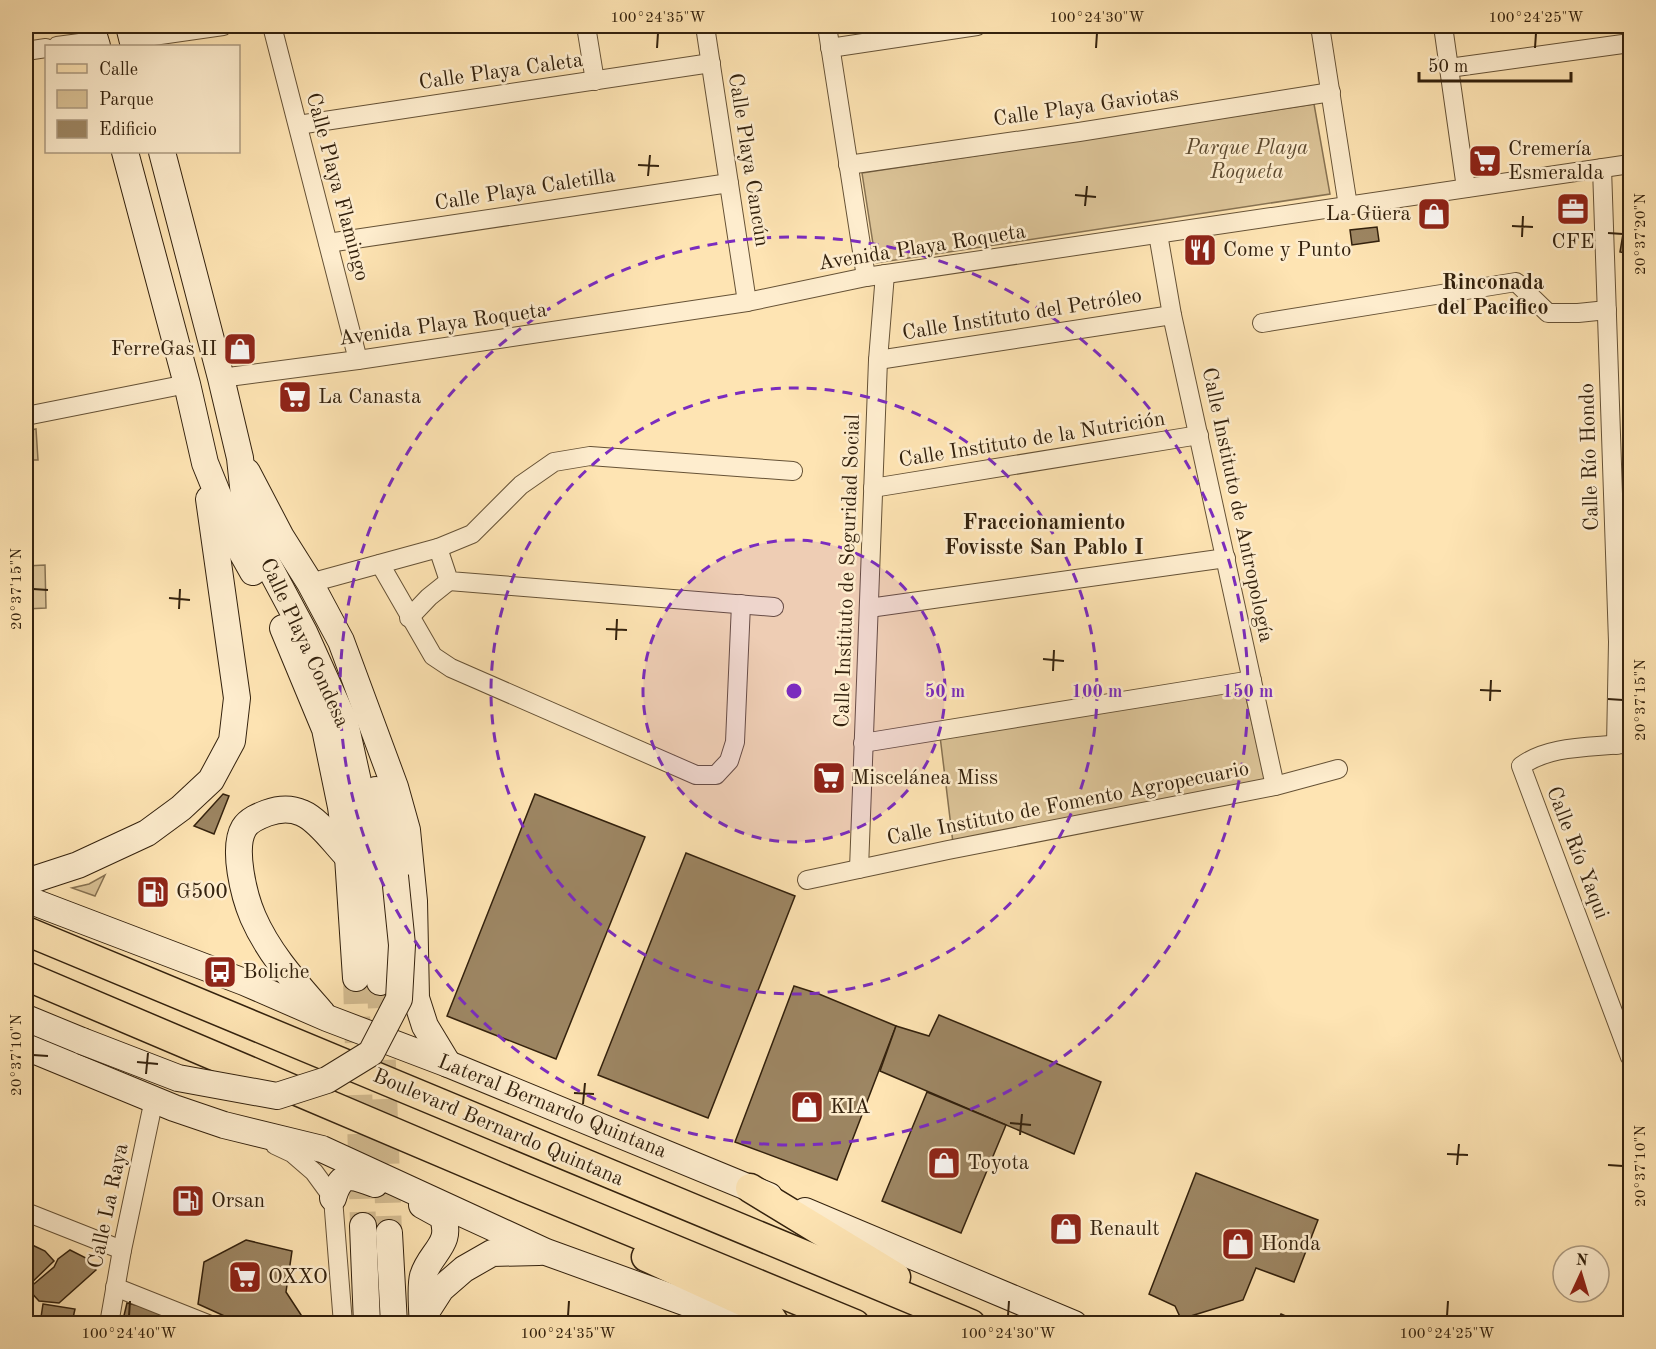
<svg xmlns="http://www.w3.org/2000/svg" width="1656" height="1349" font-family="'Old Standard TT',serif">
	<style>
		.green { fill: #dbc397; stroke: #877252; stroke-width: 1.5 }
		.building { fill: #9d8663; stroke: #33210d; stroke-width: 1.5 }
		.lines { fill: none; stroke-linecap: round; stroke-linejoin: round }
		.secondary-tunnel { stroke: #d5bd92; stroke-width: 26; stroke-dasharray: 26 13; stroke-linecap: butt }
		.street-casing { stroke: #665236; stroke-width: 20 }
		.secondary-casing { stroke: #33210d; stroke-width: 28 }
		.primary-casing { stroke: #33210d; stroke-width: 31 }
		.street { stroke: #feedce; stroke-width: 18 }
		.secondary { stroke: #feedce; stroke-width: 26 }
		.primary { stroke: #fee4b3; stroke-width: 28 }
		.secondary-bridge-casing { stroke: #33210d; stroke-width: 28; stroke-linecap: butt }
		.secondary-bridge { stroke: #feedce; stroke-width: 26 }
		.ticks { fill: none; stroke: #33210d; stroke-width: 2 }
		.ring { fill: none; stroke: #7b2cbf; stroke-width: 3; stroke-dasharray: 10 8 }
		.labels { text-anchor: middle; dominant-baseline: central; stroke-width: 5; stroke-linejoin: round; paint-order: stroke }
		.street-label { font-size: 21px; fill: #33210d; stroke: #feedce }
		.park-label { font-size: 21px; font-style: italic; fill: #5d4a30; stroke: #feedce }
		.poi-label { font-size: 21px; fill: #33210d; stroke: #feedce; text-anchor: start }
		.neighbourhood-label { font-size: 22px; font-weight: bold; fill: #33210d; stroke: #feedce }
		.centre { fill: #7b2cbf; stroke: #feedce; stroke-width: 3 }
		.ring-label { font-size: 18px; text-anchor: middle; font-weight: bold; fill: #7b2cbf; stroke: #feedce; stroke-width: 5; stroke-linejoin: round; paint-order: stroke }
		.neatline { fill: none; stroke: #33210d; stroke-width: 2 }
		.ticks-label { font-size: 15px; text-anchor: middle; fill: #33210d }
	</style>
	<rect width="100%" height="100%" fill="#fee4b3"/>
	<filter id="stains"><feTurbulence type="fractalNoise" baseFrequency=".00333" numOctaves="4"/><feColorMatrix values="0 0 0 0 .2 0 0 0 0 .09 0 0 0 0 .02 0 0 0 .5 -.17"/></filter>
	<radialGradient id="worn" r=".72"><stop offset=".6" stop-color="#630" stop-opacity="0"/><stop offset="1" stop-color="#630" stop-opacity=".3"/></radialGradient>
	<!-- green -->
	<g class="green">
		<polygon points="1314,104 1330,194 876,263 862,173"/>
		<polygon points="36,429 38,460 26,460 26,431"/>
		<polygon points="45,565 46,608 26,609 26,566"/>
		<polygon points="1243,684 1266,783 953,843 940,736"/>
		<polygon points="105,875 95,896 72,888 89,884"/>
	</g>
	<!-- building -->
	<g class="building">
		<polygon points="1625,222 1630,223 1630,254 1620,252"/>
		<polygon points="1377,227 1379,241 1352,245 1350,230"/>
		<polygon points="223,794 229,796 214,834 194,826"/>
		<polygon points="535,794 645,837 556,1059 447,1016"/>
		<polygon points="686,853 795,896 708,1118 598,1075"/>
		<polygon points="794,986 819,994 896,1026 837,1180 735,1142"/>
		<polygon points="939,1015 1101,1082 1074,1154 880,1071 896,1026 929,1036"/>
		<polygon points="927,1092 1006,1125 961,1233 882,1201"/>
		<polygon points="1196,1173 1318,1220 1294,1282 1256,1268 1243,1300 1181,1319 1175,1306 1149,1294"/>
		<polygon points="246,1240 292,1251 286,1292 307,1324 254,1324 231,1319 198,1304 204,1262"/>
		<polygon points="26,1242 45,1251 54,1261 26,1288"/>
		<polygon points="70,1250 86,1258 96,1270 59,1303 39,1301 28,1289 54,1267 58,1259"/>
		<polygon points="127,1303 171,1313 169,1324 122,1324"/>
		<polygon points="43,1304 75,1309 73,1318 90,1321 90,1324 40,1324"/>
		<polygon points="1281,1314 1304,1324 1277,1324"/>
	</g>
	<g class="lines">
		<!-- secondary-tunnel -->
		<g class="secondary-tunnel">
			<polyline points="356,978 363,1226"/>
			<polyline points="380,982 389,1233"/>
		</g>
		<defs>
			<g id="street">
				<polyline points="272,26 358,360"/>
				<polyline points="586,26 595,81"/>
				<polyline points="705,26 747,302"/>
				<polyline points="827,26 866,277"/>
				<polyline points="1320,26 1348,206"/>
				<polyline points="1443,26 1466,188"/>
				<polyline points="132,39 223,26"/>
				<polyline points="57,46 95,41"/>
				<polyline points="830,48 977,26"/>
				<polyline points="26,51 46,48"/>
				<polyline points="1449,68 1630,43"/>
				<polyline points="298,125 711,63"/>
				<polyline points="848,165 1079,132 1331,92"/>
				<polyline points="1602,168 1618,642 1616,745"/>
				<polyline points="1158,234 1172,315 1275,786"/>
				<polyline points="328,243 729,183"/>
				<polyline points="1262,323 1516,282 1548,313 1578,313 1607,310"/>
				<polyline points="878,360 1172,315"/>
				<polyline points="221,378 358,360 747,302 866,277 1630,164"/>
				<polyline points="26,416 187,384"/>
				<polyline points="873,488 1199,435"/>
				<polyline points="438,548 449,581 774,607"/>
				<polyline points="380,564 433,656 451,668 696,775 716,775 729,761 735,742 741,604"/>
				<polyline points="310,583 438,548 472,534 521,485 554,462 590,456 793,471"/>
				<polyline points="869,608 1226,558"/>
				<polyline points="409,618 429,597 449,581"/>
				<polyline points="863,743 1252,680"/>
				<path d="M1630,743C1595,748 1551,744 1521,766L1630,1057"/>
				<polyline points="859,869 878,360 885,274"/>
				<polyline points="807,880 948,850 1275,786 1338,769"/>
				<polyline points="275,1145 292,1153 314,1172 333,1198 343,1324"/>
				<polyline points="26,1212 122,1250"/>
				<polyline points="115,1287 208,1324"/>
				<polyline points="109,1324 122,1250 154,1099"/>
			</g>
			<g id="secondary">
				<polyline points="91,26 97,46"/>
				<polyline points="129,26 134,46"/>
				<polyline points="125,152 187,384 205,463 240,549 253,572"/>
				<polyline points="162,152 221,378 240,458 245,505 256,542 304,632 345,723 363,804 380,982"/>
				<polyline points="247,472 281,537 310,583 341,641 395,787 407,830 414,901 416,998 425,1026 448,1064"/>
				<polyline points="283,628 325,729 341,807 348,857 356,978"/>
				<polyline points="376,790 395,876"/>
				<polyline points="26,882 78,865 147,833 181,808 211,780 232,741 237,698 209,499"/>
				<polyline points="26,899 244,982 327,1018 448,1064 769,1196"/>
				<path d="M322,1013C296,983 269,954 253,917C244,896 232,848 244,828C249,820 259,816 267,813C278,809 291,808 302,813C319,820 335,844 348,857"/>
				<polyline points="26,1018 82,1041"/>
				<polyline points="26,1047 174,1108 224,1125 322,1149 546,1252 745,1324"/>
				<path d="M333,1198C341,1171 351,1175 375,1184"/>
				<path d="M422,1205L442,1216C454,1244 430,1252 423,1276C420,1287 422,1311 423,1324"/>
				<polyline points="805,1211 1074,1324"/>
				<polyline points="363,1226 367,1324"/>
				<polyline points="389,1233 394,1324"/>
				<polyline points="423,1317 441,1289 464,1269 492,1253 539,1252"/>
			</g>
			<g id="primary">
				<polyline points="26,931 971,1324"/>
				<polyline points="26,976 523,1187 855,1324"/>
				<polyline points="750,1188 896,1277"/>
				<polyline points="646,1257 768,1313 775,1324"/>
			</g>
		</defs>
		<!-- street casing -->
		<use href="#street" class="street-casing"/>
		<!-- secondary casing -->
		<use href="#secondary" class="secondary-casing"/>
		<!-- primary casing -->
		<use href="#primary" class="primary-casing"/>
		<!-- street -->
		<use href="#street" class="street"/>
		<!-- secondary -->
		<use href="#secondary" class="secondary"/>
		<!-- primary -->
		<use href="#primary" class="primary"/>
		<defs>
			<polyline id="secondary-bridge" points="82,1041 178,1078 277,1096 327,1080 371,1053 399,999 402,945 395,876"/>
		</defs>
		<!-- secondary-bridge casing -->
		<use href="#secondary-bridge" class="secondary-bridge-casing"/>
		<!-- secondary-bridge -->
		<use href="#secondary-bridge" class="secondary-bridge"/>
	</g>
	<!-- ticks -->
	<path class="ticks" d="M657,48L658,33M1096,48L1097,33M1535,48L1536,33M638,165L659,166M648,176L650,155M1075,195L1096,197M1085,206L1087,186M1512,226L1533,227M1608,233L1623,234M1522,237L1523,216M33,589L48,590M169,598L190,600M179,609L180,589M606,629L627,630M616,640L617,619M1043,659L1064,661M1053,671L1054,650M1480,690L1501,691M1608,699L1623,700M1490,701L1491,680M33,1055L48,1056M137,1062L158,1064M146,1074L148,1053M574,1093L594,1094M583,1104L585,1083M1010,1123L1031,1125M1020,1135L1022,1114M1447,1154L1468,1155M1457,1165L1459,1144M1608,1165L1623,1166M129,1316L130,1301M568,1316L569,1301M1008,1316L1009,1301M1447,1316L1448,1301"/>
	<!-- distance rings -->
	<circle cx="794" cy="691" r="151" fill="#7b2cbf" fill-opacity=".12"/>
	<g class="ring">
		<circle cx="794" cy="691" r="151"/>
		<circle cx="794" cy="691" r="303"/>
		<circle cx="794" cy="691" r="454"/>
	</g>
	<!-- icons -->
	<defs>
		<symbol id="supermarket-square" viewBox="-11 -11 22 22"><rect x="-9" y="-9" width="18" height="18" rx="4" fill="#8f2418" stroke="#feedce"/><path d="M-6-5.5h2.5l.6 2H6L4.5 2H-2.5L-4.4-4H-6ZM-1.5 3.2a1.3 1.3 0 1 0 .1 0ZM3 3.2a1.3 1.3 0 1 0 .1 0Z" fill="#fff"/></symbol>
		<symbol id="office-square" viewBox="-11 -11 22 22"><rect x="-9" y="-9" width="18" height="18" rx="4" fill="#8f2418" stroke="#feedce"/><path d="M-6-3h4V-5.5h4V-3h4V5H-6ZM-1-4.5V-3h2v-1.5ZM-6 0V1H6V0Z" fill="#fff"/></symbol>
		<symbol id="shop-square" viewBox="-11 -11 22 22"><rect x="-9" y="-9" width="18" height="18" rx="4" fill="#8f2418" stroke="#feedce"/><path d="M-5-2.5h2.3a2.7 3.5 0 0 1 5.4 0H5L5.5 6h-11ZM-1.5-2.5h3a1.5 2.3 0 0 0-3 0Z" fill="#fff"/></symbol>
		<symbol id="restaurant-square" viewBox="-11 -11 22 22"><rect x="-9" y="-9" width="18" height="18" rx="4" fill="#8f2418" stroke="#feedce"/><path d="M-5-6h1v4h1v-4h1v4h1v-4h1v5L-1.5 .5V6h-2V.5L-5-1ZM5-6V6H3V1.5H1.5Q1.5-4 5-6Z" fill="#fff"/></symbol>
		<symbol id="fuel-square" viewBox="-11 -11 22 22"><rect x="-9" y="-9" width="18" height="18" rx="4" fill="#8f2418" stroke="#feedce"/><path d="M-5.5-6h7V0h2V4h1.3V-2.5L3-4.5l.8-.8L6-3V5H2.5V1h-1V6h-7ZM-4.2-4.7v3.2H.2V-4.7Z" fill="#fff"/></symbol>
		<symbol id="bus-square" viewBox="-11 -11 22 22"><rect x="-9" y="-9" width="18" height="18" rx="4" fill="#8f2418" stroke="#feedce"/><path d="M-5-6H5V4H4V6H2V4H-2V6H-4V4H-5ZM-3.5-4V0h7V-4ZM-3.5 1.2v1.5H-2V1.2ZM2 1.2v1.5H3.5V1.2Z" fill="#fff"/></symbol>
	</defs>
	<g fill-rule="evenodd">
		<use href="#supermarket-square" x="1466" y="142" width="38" height="38"/>
		<use href="#office-square" x="1554" y="190" width="38" height="38"/>
		<use href="#shop-square" x="1415" y="195" width="38" height="38"/>
		<use href="#restaurant-square" x="1181" y="231" width="38" height="38"/>
		<use href="#shop-square" x="221" y="330" width="38" height="38"/>
		<use href="#supermarket-square" x="276" y="378" width="38" height="38"/>
		<use href="#supermarket-square" x="810" y="759" width="38" height="38"/>
		<use href="#fuel-square" x="134" y="873" width="38" height="38"/>
		<use href="#bus-square" x="201" y="953" width="38" height="38"/>
		<use href="#shop-square" x="788" y="1088" width="38" height="38"/>
		<use href="#shop-square" x="925" y="1144" width="38" height="38"/>
		<use href="#fuel-square" x="169" y="1182" width="38" height="38"/>
		<use href="#shop-square" x="1047" y="1210" width="38" height="38"/>
		<use href="#shop-square" x="1219" y="1225" width="38" height="38"/>
		<use href="#supermarket-square" x="226" y="1258" width="38" height="38"/>
	</g>
	<g class="labels">
		<!-- street labels -->
		<g class="street-label">
			<text transform="translate(501 72) rotate(-8)">Calle Playa Caleta</text>
			<text transform="translate(1086 107) rotate(-8)">Calle Playa Gaviotas</text>
			<text transform="translate(748 160) rotate(81)">Calle Playa Cancún</text>
			<text transform="translate(337 187) rotate(75)">Calle Playa Flamingo</text>
			<text transform="translate(525 190) rotate(-9)">Calle Playa Caletilla</text>
			<text transform="translate(922 248) rotate(-9)">Avenida Playa Roqueta</text>
			<text transform="translate(1022 315) rotate(-9)">Calle Instituto del Petróleo</text>
			<text transform="translate(443 325) rotate(-8)">Avenida Playa Roqueta</text>
			<text transform="translate(1032 440) rotate(-9)">Calle Instituto de la Nutrición</text>
			<text transform="translate(1590 457) rotate(-92)">Calle Río Hondo</text>
			<text transform="translate(1237 505) rotate(78)">Calle Instituto de Antropología</text>
			<text transform="translate(848 571) rotate(-88)">Calle Instituto de Seguridad Social</text>
			<text transform="translate(304 643) rotate(65)">Calle Playa Condesa</text>
			<text transform="translate(1068 804) rotate(-11)">Calle Instituto de Fomento Agropecuario</text>
			<text transform="translate(1577 853) rotate(69)">Calle Río Yaqui</text>
			<text transform="translate(552 1107) rotate(22)">Lateral Bernardo Quintana</text>
			<text transform="translate(498 1128) rotate(23)">Boulevard Bernardo Quintana</text>
			<text transform="translate(109 1206) rotate(-78)">Calle La Raya</text>
		</g>
		<!-- park labels -->
		<g class="park-label">
			<text x="1247" y="148">Parque Playa<tspan x="1247" dy="24">Roqueta</tspan></text>
		</g>
		<!-- poi labels -->
		<g class="poi-label">
			<text x="1508" y="149">Cremería<tspan x="1508" dy="24">Esmeralda</tspan></text>
			<text x="1411" y="214" text-anchor="end">La Güera</text>
			<text x="1573" y="242" text-anchor="middle">CFE</text>
			<text x="1223" y="250">Come y Punto</text>
			<text x="217" y="349" text-anchor="end">FerreGas II</text>
			<text x="318" y="397">La Canasta</text>
			<text x="852" y="778">Miscelánea Miss</text>
			<text x="176" y="892">G500</text>
			<text x="243" y="972">Boliche</text>
			<text x="830" y="1107">KIA</text>
			<text x="967" y="1163">Toyota</text>
			<text x="211" y="1201">Orsan</text>
			<text x="1089" y="1229">Renault</text>
			<text x="1261" y="1244">Honda</text>
			<text x="268" y="1277">OXXO</text>
		</g>
		<!-- neighbourhood labels -->
		<g class="neighbourhood-label">
			<text x="1493" y="283">Rinconada<tspan x="1493" dy="25">del Pacifico</tspan></text>
			<text x="1044" y="523">Fraccionamiento<tspan x="1044" dy="25">Fovisste San Pablo I</tspan></text>
		</g>
	</g>
	<circle cx="794" cy="691" r="9" class="centre"/>
	<g class="ring-label">
		<text x="945" y="697">50 m</text>
		<text x="1097" y="697">100 m</text>
		<text x="1248" y="697">150 m</text>
	</g>
	<!-- margin -->
	<rect width="1656" height="1349" fill="none" stroke="#fee4b3" stroke-width="66"/>
	<!-- legend -->
	<rect x="45" y="45" width="195" height="108" fill="#feedce" stroke="#ad9b81" stroke-width="1.5"/>
	<rect x="57" y="64" width="30" height="9" fill="#fee4b3" stroke="#ad9b81" stroke-width="1.5"/>
	<text x="99" y="75" font-size="18" fill="#33210d">Calle</text>
	<rect x="57" y="90" width="30" height="18" fill="#dbc397" stroke="#ad9b81" stroke-width="1.5"/>
	<text x="99" y="105" font-size="18" fill="#33210d">Parque</text>
	<rect x="57" y="120" width="30" height="18" fill="#9d8663" stroke="#ad9b81" stroke-width="1.5"/>
	<text x="99" y="135" font-size="18" fill="#33210d">Edificio</text>
	<!-- north arrow -->
	<g transform="translate(1581 1274) rotate(4)"><circle r="28" fill="#feedce" stroke="#ad9b81" stroke-width="1.5"/>
	<path d="M0-4.5L10 22L0 15L-10 22Z" fill="#8f2418"/>
	<text y="-9" font-size="16" font-weight="bold" text-anchor="middle" fill="#33210d">N</text>
	</g>
	<!-- scale -->
	<path d="M1419 72v9h152v-9" fill="none" stroke="#33210d" stroke-width="3"/>
	<text x="1428" y="72" font-size="18" fill="#33210d" stroke="#feedce" stroke-width="4.5" paint-order="stroke">50 m</text>
	<rect x="33" y="33" width="1590" height="1283" class="neatline"/>
	<g class="ticks-label">
		<text x="658" y="22">100°24'35"W</text>
		<text x="1097" y="22">100°24'30"W</text>
		<text x="1536" y="22">100°24'25"W</text>
		<text transform="translate(1640 234) rotate(-90)" y="5">20°37'20"N</text>
		<text transform="translate(16 589) rotate(-90)" y="5">20°37'15"N</text>
		<text transform="translate(1640 700) rotate(-90)" y="5">20°37'15"N</text>
		<text transform="translate(16 1055) rotate(-90)" y="5">20°37'10"N</text>
		<text transform="translate(1640 1166) rotate(-90)" y="5">20°37'10"N</text>
		<text x="129" y="1338">100°24'40"W</text>
		<text x="568" y="1338">100°24'35"W</text>
		<text x="1008" y="1338">100°24'30"W</text>
		<text x="1447" y="1338">100°24'25"W</text>
	</g>
	<rect width="100%" height="100%" filter="url(#stains)"/>
	<rect width="100%" height="100%" fill="url(#worn)"/>
</svg>
